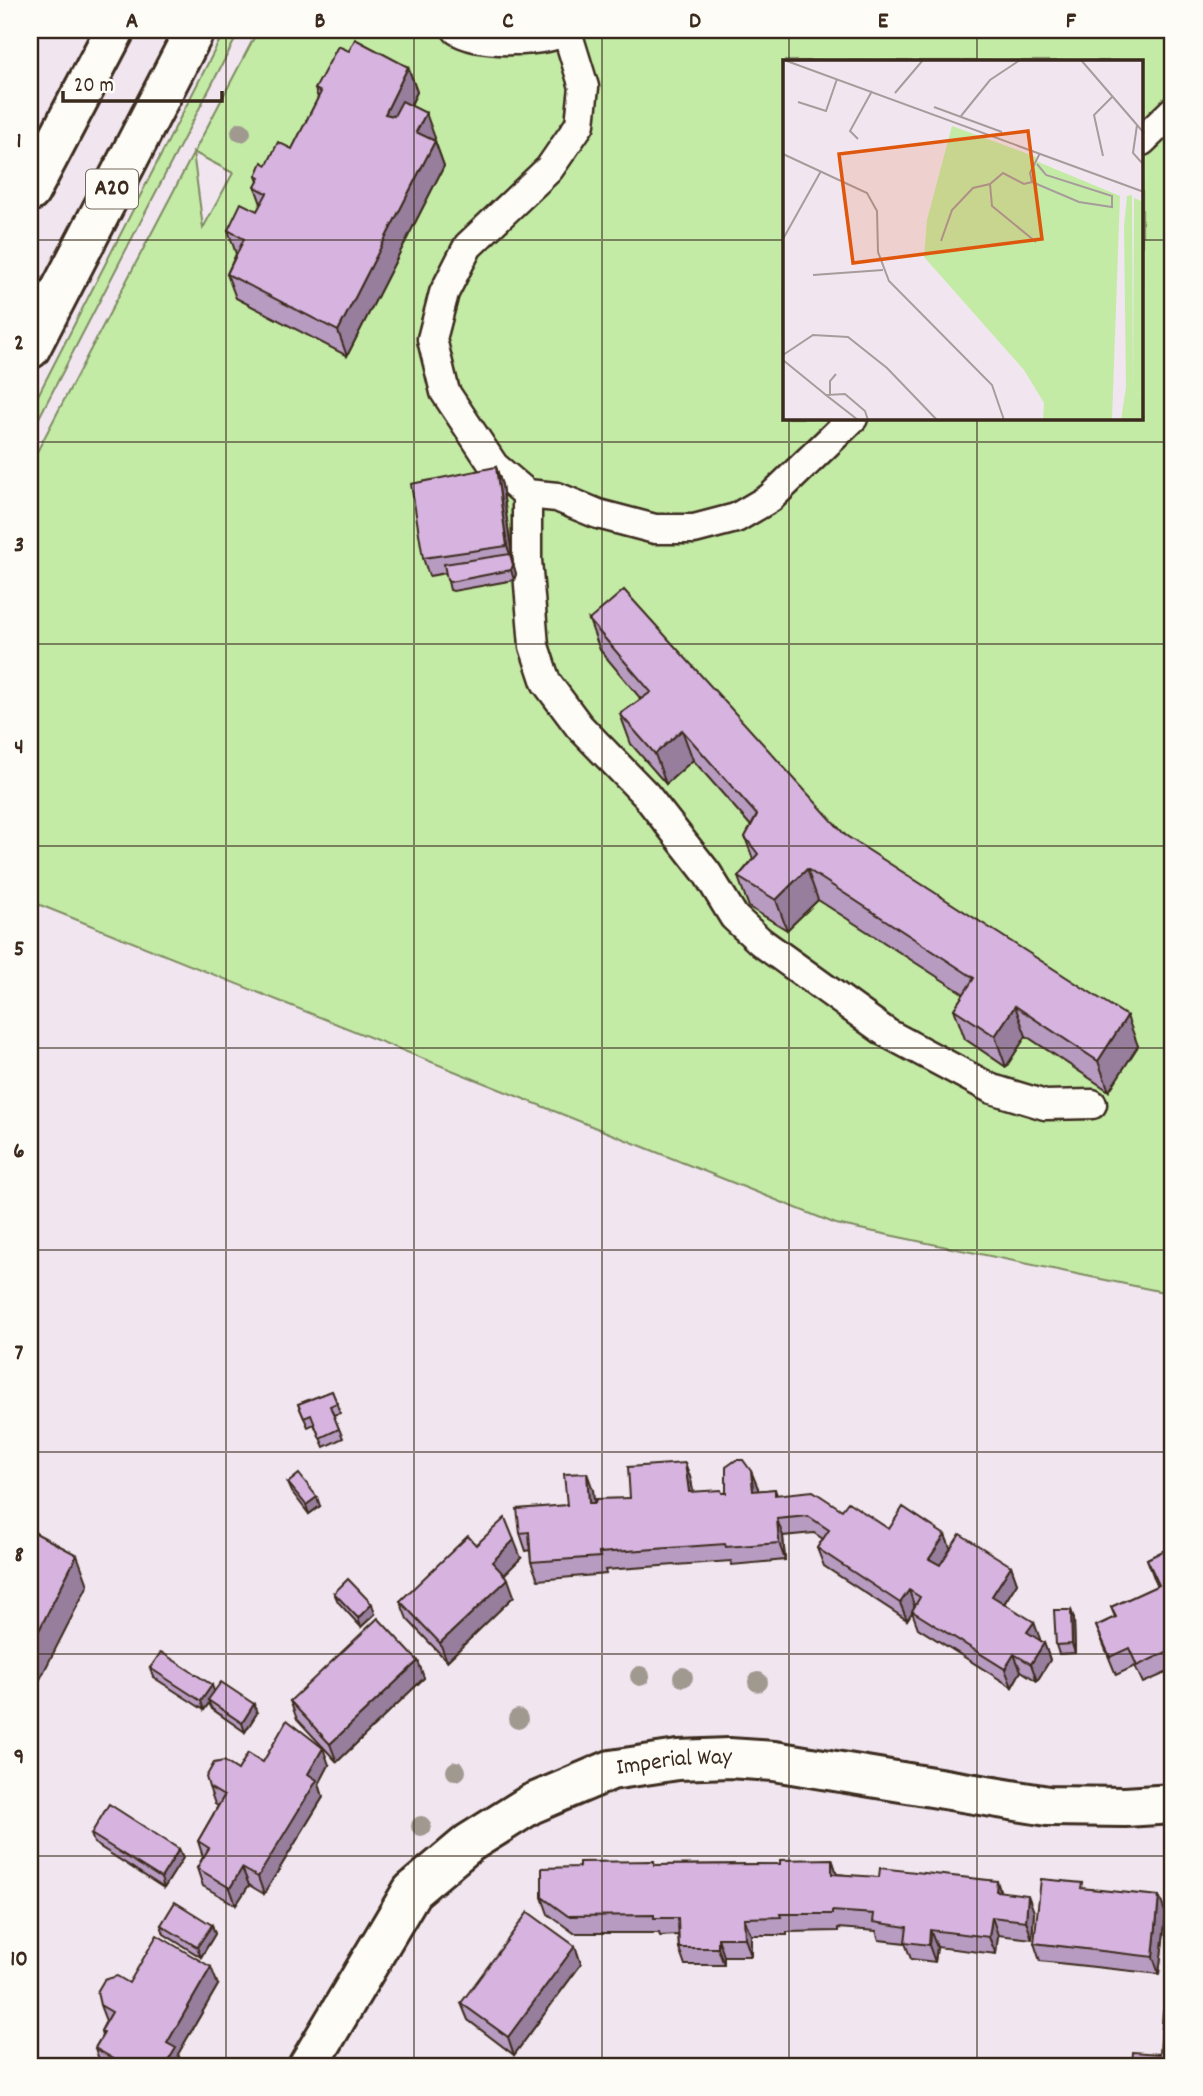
<svg xmlns="http://www.w3.org/2000/svg" width="1203" height="2096" font-family="Dekko,sans-serif">
	<style>
		.green { fill: #c3eba6; stroke: #7f8a62; stroke-width: 2; fill-rule: evenodd }
		.lines { fill: none; stroke-linecap: round; stroke-linejoin: round }
		.lane-casing { stroke: #3b2a1e; stroke-width: 33 }
		.street-casing { stroke: #3b2a1e; stroke-width: 44 }
		.highway-casing { stroke: #3b2a1e; stroke-width: 44 }
		.lane { stroke: #fdfcf7; stroke-width: 28 }
		.street { stroke: #fdfcf7; stroke-width: 38 }
		.highway { stroke: #fdfcf7; stroke-width: 38 }
		.tree { fill: #a0998f }
		.wall { fill: #b89bc0; stroke: #3b2a1e; stroke-width: 2 }
		.shaded-wall { fill: #967e9c; stroke: #3b2a1e; stroke-width: 2 }
		.building { fill: #d6b4df; stroke: #3b2a1e; stroke-width: 2 }
		.grid { fill: none; stroke: #3b2a1e; stroke-width: 2; stroke-opacity: 0.55 }
		.labels { text-anchor: middle; dominant-baseline: central; stroke-width: 5; stroke-linejoin: round; paint-order: stroke }
		.shield { fill: #fdfcf7; stroke: #75695f; stroke-width: 2 }
		.shield-label { font-size: 23px; font-weight: bold; fill: #3b2a1e }
		.street-label { font-size: 24px; fill: #3b2a1e; stroke: #fdfcf7 }
		.inset-road { fill: none; stroke: #a89b9c; stroke-width: 2 }
		.view { fill: #df570d; fill-opacity: 0.15; stroke: #df570d; stroke-width: 3.5 }
		.inset-edge { fill: none; stroke: #3b2a1e; stroke-width: 3.5 }
		.neatline { fill: none; stroke: #3b2a1e; stroke-width: 2.5 }
		.grid-label { font-size: 23px; text-anchor: middle; font-weight: bold; fill: #3b2a1e }
	</style>
	<rect width="100%" height="100%" fill="#f1e6f0"/>
	<filter id="ink" filterUnits="userSpaceOnUse"><feTurbulence type="fractalNoise" baseFrequency=".0143" numOctaves="2"/><feDisplacementMap in="SourceGraphic" scale="14" xChannelSelector="R" yChannelSelector="G"/><feConvolveMatrix kernelMatrix="1 2 1 2 8 2 1 2 1" color-interpolation-filters="sRGB"/></filter>
	<g filter="url(#ink)">
		<!-- green -->
		<g class="green">
			<polygon points="225,30 240,30 30,435 30,411"/>
			<path d="M258,30H1173V1294L836,1224L30,901V465ZM785,61H1142V418H785ZM193,152L233,173L203,228Z"/>
		</g>
		<g class="lines">
			<defs>
				<g id="lane">
					<path d="M457,30C480,45 545,42 568,30"/>
					<polyline points="567,32 584,87 580,124 549,169 468,246 444,293 432,339 445,392 494,466 527,494 527,560 534,646 546,682 579,726 646,795 707,873 734,917 761,942 887,1033 992,1089 1045,1105 1092,1104"/>
					<polyline points="1142,141 1173,111"/>
					<polyline points="527,494 557,497 598,514 655,529 694,529 736,518 770,498 853,418"/>
				</g>
				<g id="street">
					<path id="s1" d="M308,2066L412,1891L469,1843L531,1804L611,1770L678,1760L729,1758L774,1761L1048,1806L1125,1807L1173,1804"/>
				</g>
				<g id="highway">
					<polyline points="30,192 115,30"/>
					<polyline points="30,349 195,30"/>
				</g>
			</defs>
			<!-- lane casing -->
			<use href="#lane" class="lane-casing"/>
			<!-- street casing -->
			<use href="#street" class="street-casing"/>
			<!-- highway casing -->
			<use href="#highway" class="highway-casing"/>
			<!-- lane -->
			<use href="#lane" class="lane"/>
			<!-- street -->
			<use href="#street" class="street"/>
			<!-- highway -->
			<use href="#highway" class="highway"/>
		</g>
		<!-- trees -->
		<g class="tree">
			<circle cx="241" cy="132" r="10"/>
			<circle cx="640" cy="1676" r="10"/>
			<circle cx="683" cy="1677" r="10"/>
			<circle cx="758" cy="1682" r="10"/>
			<circle cx="518" cy="1719" r="10"/>
			<circle cx="456" cy="1771" r="10"/>
			<circle cx="421" cy="1826" r="10"/>
		</g>
		<!-- wall -->
		<g class="wall">
			<polygon points="349,51 408,67 417,92 411,105 435,138 433,141 435,141 444,166 347,356 236,298 227,274 236,254 228,230 257,211 261,204 255,187 258,182 256,176 267,165 292,149 318,98 315,89"/>
			<polygon points="496,467 502,485 513,563 516,574 514,580 453,591 450,590 446,573 429,576 423,558"/>
			<polygon points="589,620 845,835 1138,1046 1109,1091 1026,1036 1006,1067 965,1039 954,1009 964,994 818,900 787,930 749,907 738,877 753,859 745,837 751,826 693,760 666,784 631,744 620,714 641,699 600,650"/>
			<polygon points="332,1391 340,1413 333,1415 343,1438 324,1447 314,1424 308,1427 298,1404"/>
			<polygon points="685,1463 691,1480 693,1492 723,1493 758,1488 758,1491 775,1489 777,1495 842,1510 889,1529 1011,1566 1017,1583 1004,1604 1040,1639 1040,1640 1044,1643 1050,1660 1037,1681 1021,1671 1012,1687 918,1628 912,1612 907,1620 824,1566 817,1548 823,1539 814,1533 783,1536 785,1560 732,1565 731,1561 605,1570 606,1574 538,1580 531,1562 530,1550 526,1551 520,1533 593,1490 594,1503 630,1498"/>
			<polygon points="288,1483 320,1506 309,1514 292,1492"/>
			<polygon points="476,1545 521,1558 504,1574 514,1596 447,1661 407,1619 400,1601"/>
			<polygon points="1173,1546 1173,1670 1143,1683 1135,1666 1116,1675 1096,1626 1115,1617 1111,1607 1157,1586 1147,1559"/>
			<polygon points="334,1593 375,1614 361,1627 338,1602"/>
			<polygon points="1071,1610 1074,1619 1075,1653 1059,1654 1056,1645"/>
			<polygon points="418,1661 424,1678 337,1762 297,1719 290,1701"/>
			<polygon points="150,1668 214,1691 257,1713 245,1732 212,1709 209,1703 204,1710 153,1677"/>
			<polygon points="263,1762 329,1765 319,1784 323,1797 264,1894 249,1885 236,1905 203,1886 197,1868 203,1857 198,1841 218,1806 215,1804 209,1787 238,1770"/>
			<polygon points="91,1834 179,1849 183,1858 164,1888 94,1843"/>
			<polygon points="832,1859 837,1874 1001,1892 1034,1912 1032,1939 998,1935 996,1954 937,1947 935,1962 911,1959 905,1943 879,1940 876,1931 838,1928 838,1931 787,1932 787,1935 751,1935 751,1956 724,1956 724,1965 685,1965 679,1948 678,1935 660,1936 659,1933 574,1933 548,1914 542,1897 579,1867 654,1861 655,1865 780,1864"/>
			<polygon points="1084,1889 1166,1914 1159,1974 1040,1961 1034,1943"/>
			<polygon points="161,1925 212,1925 215,1934 201,1957 164,1934"/>
			<polygon points="575,1946 581,1964 514,2055 468,2020 461,2003"/>
			<polygon points="129,1983 218,1985 178,2054 182,2066 101,2065 95,2048 102,2036 101,2031 106,2021 100,2005"/>
		</g>
		<!-- shaded-wall -->
		<g class="shaded-wall">
			<polygon points="408,67 417,92 394,138 385,114"/>
			<polygon points="426,113 435,138 425,157 416,132"/>
			<polygon points="435,141 444,166 347,356 338,331"/>
			<polygon points="496,467 502,485 513,563 516,574 514,580 511,570 510,554 507,546"/>
			<polygon points="682,730 693,760 666,784 655,754"/>
			<polygon points="807,869 818,900 787,930 776,900"/>
			<polygon points="1015,1006 1026,1036 1006,1067 995,1036"/>
			<polygon points="1127,1016 1138,1046 1109,1091 1098,1061"/>
			<polygon points="685,1463 691,1480 696,1510 689,1492"/>
			<polygon points="751,1471 758,1488 760,1509 753,1491"/>
			<polygon points="587,1473 593,1490 596,1521 589,1503"/>
			<polygon points="317,1497 320,1506 309,1514 306,1505"/>
			<polygon points="30,1518 39,1543 30,1561"/>
			<polygon points="777,1519 783,1536 785,1560 779,1543"/>
			<polygon points="945,1535 952,1552 935,1576 929,1559"/>
			<polygon points="514,1540 521,1558 499,1580 492,1562"/>
			<polygon points="77,1555 88,1585 30,1699 30,1648"/>
			<polygon points="1011,1566 1017,1583 998,1613 992,1596"/>
			<polygon points="508,1579 514,1596 447,1661 440,1643"/>
			<polygon points="909,1590 915,1608 907,1620 900,1603"/>
			<polygon points="372,1604 375,1614 361,1627 358,1618"/>
			<polygon points="1071,1610 1074,1619 1075,1653 1072,1644"/>
			<polygon points="1034,1622 1040,1639 1034,1650 1027,1632"/>
			<polygon points="1044,1643 1050,1660 1037,1681 1031,1664"/>
			<polygon points="1014,1654 1021,1671 1012,1687 1005,1669"/>
			<polygon points="418,1661 424,1678 337,1762 330,1744"/>
			<polygon points="212,1685 215,1694 208,1700 209,1703 204,1710 201,1701"/>
			<polygon points="254,1704 257,1713 245,1732 242,1723"/>
			<polygon points="323,1748 329,1765 319,1784 323,1797 264,1894 258,1877 308,1774"/>
			<polygon points="179,1849 183,1858 164,1888 161,1878"/>
			<polygon points="832,1859 838,1877 832,1874"/>
			<polygon points="242,1868 249,1885 236,1905 230,1888"/>
			<polygon points="997,1881 1003,1899 996,1891"/>
			<polygon points="1028,1895 1034,1912 1032,1939 1026,1921"/>
			<polygon points="1159,1896 1166,1914 1159,1974 1153,1957"/>
			<polygon points="992,1917 998,1935 996,1954 989,1937"/>
			<polygon points="744,1918 751,1935 751,1956 745,1938"/>
			<polygon points="212,1925 215,1934 201,1957 197,1947"/>
			<polygon points="930,1930 937,1947 935,1962 929,1945"/>
			<polygon points="718,1938 724,1956 724,1965 718,1948"/>
			<polygon points="575,1946 581,1964 514,2055 508,2037"/>
			<polygon points="211,1967 218,1985 178,2054 182,2066 165,2066 167,2043"/>
		</g>
		<!-- building -->
		<g class="building">
			<polygon points="355,39 408,67 385,114 394,116 402,101 426,113 416,132 435,141 338,331 227,274 244,239 228,230 241,203 257,211 267,193 255,187 260,178 256,176 262,162 267,165 278,142 292,149 321,92 315,89 338,46 349,51"/>
			<polygon points="496,467 507,546 423,558 411,484"/>
			<polygon points="510,554 513,565 511,570 450,582 447,580 444,564"/>
			<polygon points="624,590 845,835 1127,1016 1098,1061 1015,1006 995,1036 954,1009 974,978 807,869 776,900 738,877 758,854 745,837 757,815 682,730 655,754 620,714 651,692 589,620"/>
			<polygon points="332,1391 337,1403 330,1406 339,1429 320,1438 311,1415 304,1418 298,1404"/>
			<polygon points="736,1460 743,1460 751,1471 753,1491 775,1489 775,1495 813,1491 842,1510 848,1502 889,1529 903,1507 945,1535 929,1559 940,1565 960,1534 1011,1566 992,1596 1034,1622 1027,1632 1044,1643 1031,1664 1014,1654 1005,1669 912,1611 920,1597 909,1590 900,1603 817,1548 829,1530 808,1516 777,1519 779,1543 726,1547 725,1544 599,1553 600,1557 531,1562 529,1532 520,1533 517,1509 567,1505 564,1474 587,1473 589,1503 595,1503 596,1499 630,1498 628,1467 685,1463 689,1492 721,1490 722,1493 726,1493 726,1467"/>
			<polygon points="299,1474 317,1497 306,1505 288,1483"/>
			<polygon points="505,1518 514,1540 492,1562 508,1579 440,1643 400,1601 468,1536 476,1545"/>
			<polygon points="30,1530 77,1555 30,1648"/>
			<polygon points="1173,1546 1173,1649 1137,1666 1129,1648 1110,1657 1096,1626 1116,1617 1111,1607 1159,1585 1147,1559"/>
			<polygon points="348,1579 372,1604 358,1618 334,1593"/>
			<polygon points="1054,1610 1071,1610 1072,1644 1056,1645"/>
			<polygon points="378,1618 418,1661 330,1744 290,1701"/>
			<polygon points="161,1652 212,1685 201,1701 150,1668"/>
			<polygon points="221,1682 254,1704 242,1723 208,1700"/>
			<polygon points="287,1720 323,1748 308,1774 317,1780 258,1877 242,1868 230,1888 197,1868 209,1848 198,1841 224,1796 209,1787 206,1777 214,1763 224,1761 238,1770 248,1753 263,1762"/>
			<polygon points="109,1804 179,1849 161,1878 91,1834"/>
			<polygon points="832,1859 832,1874 879,1877 880,1868 997,1881 996,1891 1028,1895 1026,1921 992,1917 989,1937 930,1930 929,1945 905,1942 907,1927 873,1922 874,1914 832,1911 832,1914 780,1914 781,1917 744,1918 745,1938 718,1938 718,1948 679,1948 678,1918 654,1918 654,1915 568,1916 542,1897 542,1868 579,1867 579,1862 654,1861 654,1865 780,1864 780,1860"/>
			<polygon points="1041,1879 1082,1883 1081,1888 1159,1896 1153,1957 1034,1943"/>
			<polygon points="175,1902 212,1925 197,1947 161,1925"/>
			<polygon points="528,1912 575,1946 508,2037 461,2003"/>
			<polygon points="157,1935 211,1967 167,2043 176,2048 165,2066 126,2066 95,2048 104,2033 101,2031 112,2012 100,2005 97,1992 104,1980 117,1976 129,1983"/>
			<polygon points="1163,2011 1173,2012 1173,2066 1132,2066 1133,2052 1160,2054"/>
		</g>
	</g>
	<!-- grid -->
	<path class="grid" d="M226,30V2066M414,30V2066M602,30V2066M789,30V61M977,30V61M30,240H785M1142,240H1173M789,418V2066M977,418V2066M30,442H1173M30,644H1173M30,846H1173M30,1048H1173M30,1250H1173M30,1452H1173M30,1654H1173M30,1856H1173"/>
	<g class="labels">
		<!-- shield labels -->
		<rect class="shield" x="86" y="169.5" width="52" height="39" rx="5"/>
		<g class="shield-label">
			<text x="112" y="189">A20</text>
		</g>
		<!-- street labels -->
		<g class="street-label">
			<text stroke="none"><textPath href="#s1" startOffset="502">Imperial Way</textPath></text>
		</g>
	</g>
	<!-- overview -->
	<g transform="translate(783 60)">
		<rect width="360" height="360" fill="#f1e6f0"/>
		<path d="M169,66L253,97V101L337,136L329,360H260L261,343L241,310L141,197L144,160ZM351,138L361,142L360,333L350,332Z" fill="#c3eba6"/>
		<path d="M349,135L350,332L360,333V346L350,360H338L343,327L341,166L344,136Z" fill="#c3eba6"/>
		<path d="M350,332L360,333V360H349Z" fill="#c3eba6"/>
		<path class="inset-road" d="M1,0L361,132M298,0L361,73M112,33L140,0M15,42L43,51L54,19M151,47L219,72M178,56L207,20L237,0M354,65L350,93L359,103M75,79L67,71L89,31M0,94L84,133L94,151L95,192L106,221L209,325L221,360M320,96L311,55L330,36M254,104L263,115L329,136V147L296,142L249,122L247,113L257,93M207,124L209,146L253,182M0,179L38,111M158,181L169,150L190,128L207,124L220,113L241,124L249,122M30,215L100,210M0,295L30,275L65,277L104,308L154,360M0,300L43,335M47,334V321L53,314M75,360L43,335L62,334L82,351L85,360"/>
		<path class="view" d="M245,71L259,179L70,203L56,94Z"/>
		<rect width="360" height="360" class="inset-edge"/>
	</g>
	<!-- margin -->
	<rect width="1203" height="2096" fill="none" stroke="#fdfcf7" stroke-width="77"/>
	<!-- scale -->
	<path d="M63 91v10h159v-10" fill="none" stroke="#3b2a1e" stroke-width="3.5"/>
	<text x="74" y="91" font-size="21" fill="#3b2a1e" stroke="#fdfcf7" stroke-width="5" paint-order="stroke">20 m</text>
	<rect x="38" y="38" width="1126" height="2020" class="neatline"/>
	<g class="grid-label">
		<text x="132" y="27">A</text>
		<text x="320" y="27">B</text>
		<text x="508" y="27">C</text>
		<text x="695" y="27">D</text>
		<text x="883" y="27">E</text>
		<text x="1071" y="27">F</text>
		<text x="19" y="147">1</text>
		<text x="19" y="349">2</text>
		<text x="19" y="551">3</text>
		<text x="19" y="753">4</text>
		<text x="19" y="955">5</text>
		<text x="19" y="1157">6</text>
		<text x="19" y="1359">7</text>
		<text x="19" y="1561">8</text>
		<text x="19" y="1763">9</text>
		<text x="19" y="1965">10</text>
	</g>
</svg>
